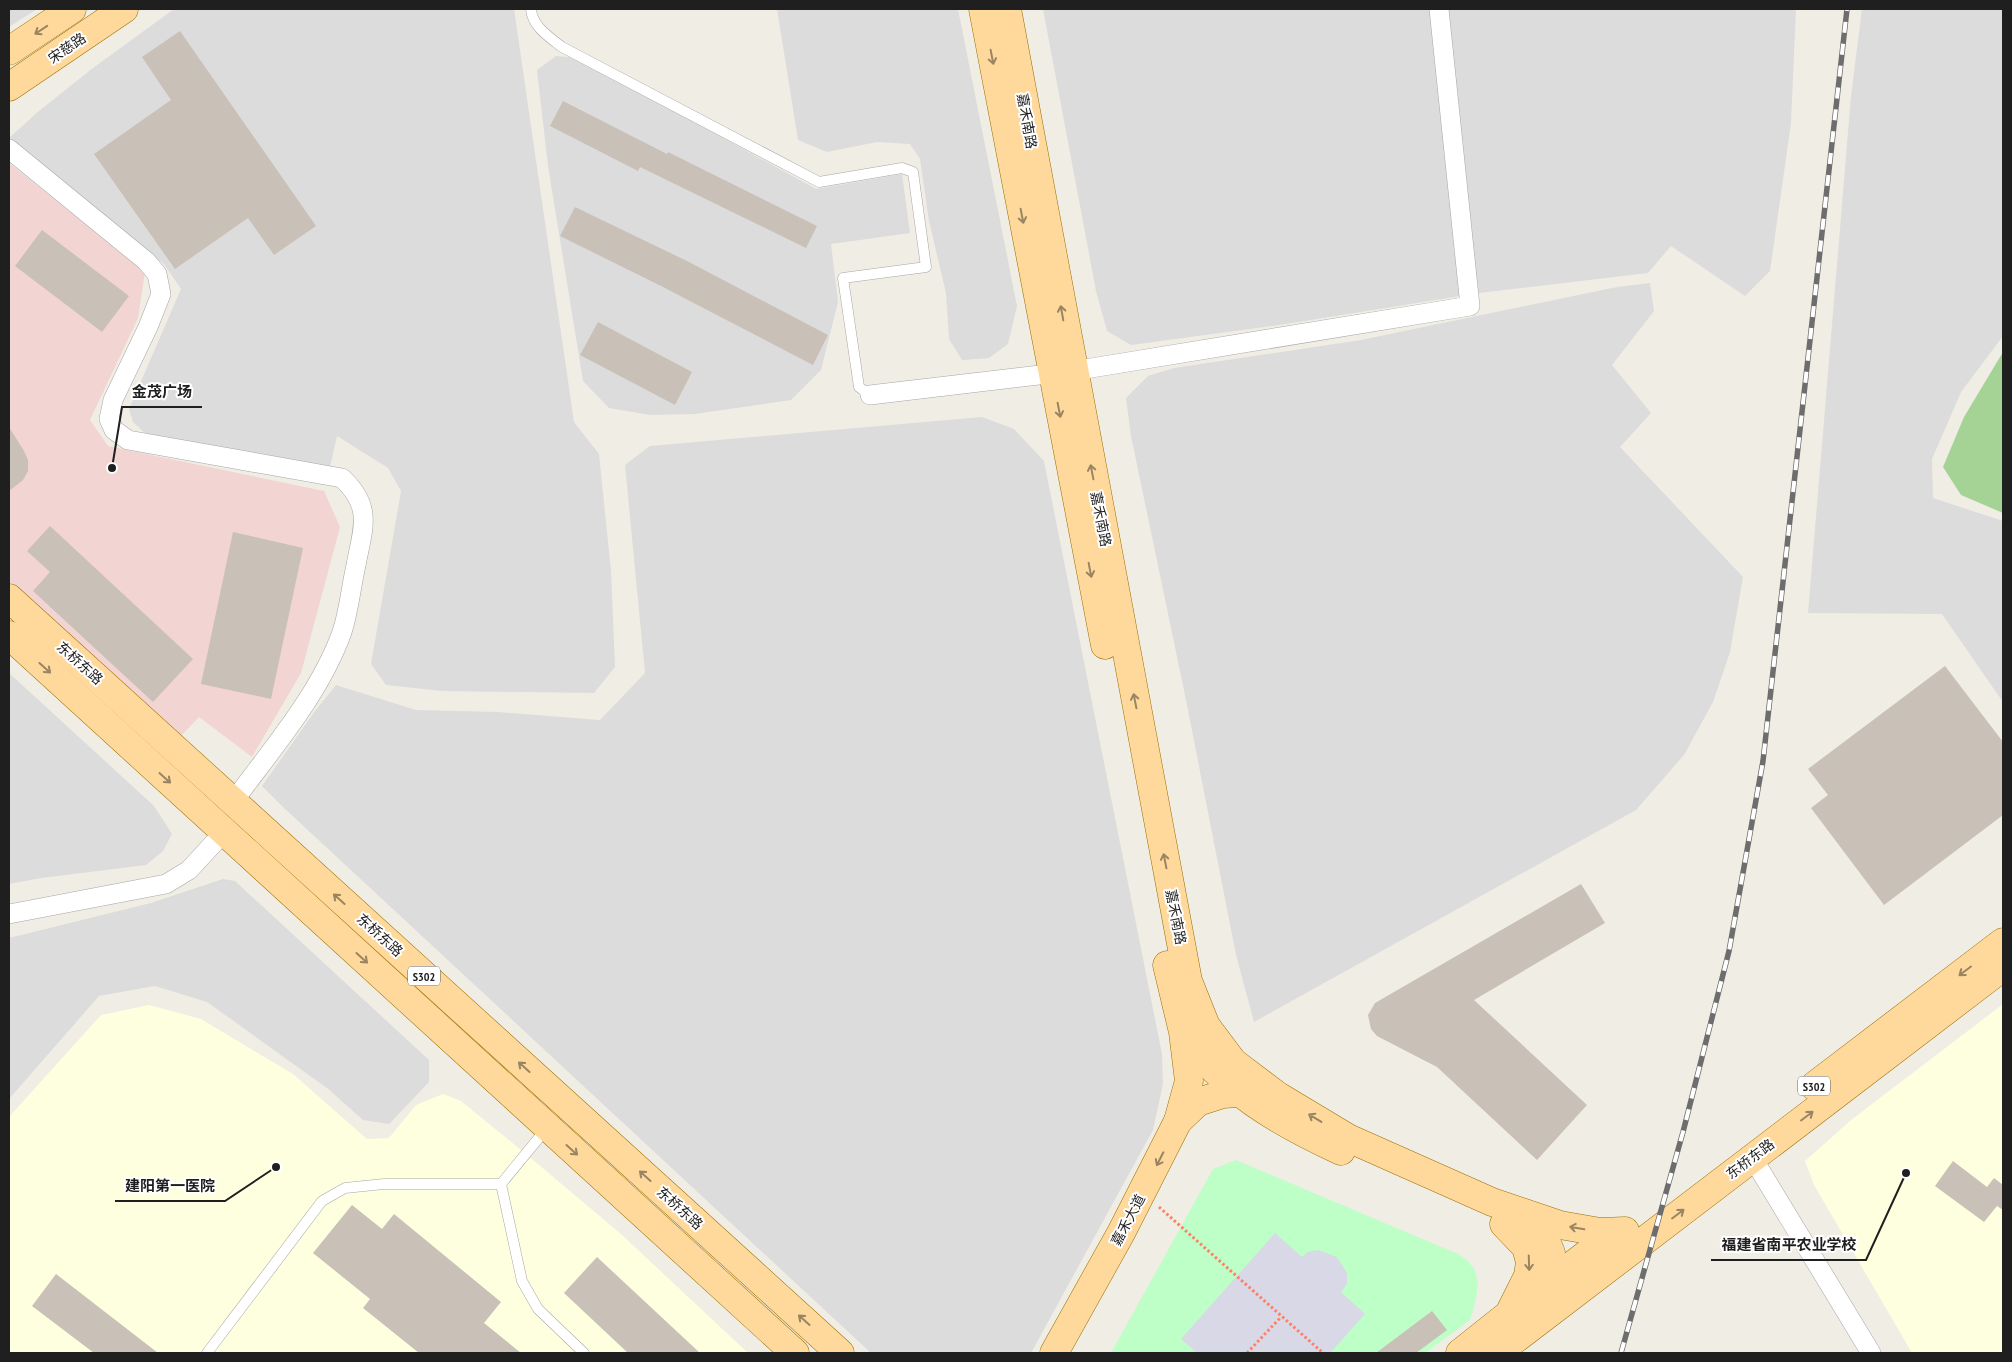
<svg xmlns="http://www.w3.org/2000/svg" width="2012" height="1362" font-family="'PT Sans Narrow','Noto Sans SC',sans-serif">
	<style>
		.residential { fill: #dddcdc }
		.commercial { fill: #f2d5d2 }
		.education { fill: #fdffdf }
		.forest { fill: #a5d396 }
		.park { fill: #befec7 }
		.plaza { fill: #d9d8e6 }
		.building { fill: #c9c0b7 }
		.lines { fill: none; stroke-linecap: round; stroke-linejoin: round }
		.service-casing { stroke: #a6a6a6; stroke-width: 11 }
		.minor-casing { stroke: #a6a6a6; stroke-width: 20 }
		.primary-casing { stroke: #9a6f00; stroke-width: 29 }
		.path { stroke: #ff7f67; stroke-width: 3; stroke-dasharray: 2.5 2.5; stroke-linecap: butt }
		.service { stroke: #fff; stroke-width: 10 }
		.minor { stroke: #fff; stroke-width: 19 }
		.primary { stroke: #ffd99b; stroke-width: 28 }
		.rail-casing { stroke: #6d6d6d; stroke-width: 5.5 }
		.rail { stroke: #fff; stroke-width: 4; stroke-dasharray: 11; stroke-linecap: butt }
		.oneway { stroke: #9a8563 }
		.labels { text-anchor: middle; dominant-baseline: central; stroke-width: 4; stroke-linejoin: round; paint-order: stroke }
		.shield { fill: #fff; stroke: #626262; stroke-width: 1 }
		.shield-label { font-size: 12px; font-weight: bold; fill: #1f1f1f }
		.street-label { font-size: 14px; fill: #1f1f1f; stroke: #fff }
		.leader { fill: none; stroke: #1f1f1f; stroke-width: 2 }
		.callout-dot { fill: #1f1f1f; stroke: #fff; stroke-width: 2 }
		.callout-label { font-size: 15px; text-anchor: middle; font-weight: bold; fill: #1f1f1f; stroke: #fff; stroke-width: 4; stroke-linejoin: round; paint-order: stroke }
	</style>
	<rect width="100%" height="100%" fill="#f0ede4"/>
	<!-- residential -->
	<g class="residential">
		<polygon points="9,9 37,9 9,27"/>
		<polygon points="174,9 514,9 574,422 599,454 611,571 615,667 594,693 442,691 386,685 371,664 401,491 388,468 337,436 330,467 149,437 133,422 129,409 181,289 164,264 104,218 9,138 39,111 93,68"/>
		<polygon points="777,9 958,9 1017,306 1008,344 989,358 962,360 949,339 946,293 929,221 920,159 910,144 877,142 827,152 798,140"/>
		<polygon points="1043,9 1796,9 1791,123 1770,271 1745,296 1671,246 1648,273 1479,293 1286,324 1131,345 1107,331 1096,291"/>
		<polygon points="1862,9 2003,9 2003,336 1961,392 1932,459 1933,498 2003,521 2003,702 1942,614 1808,613 1851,96"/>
		<polygon points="556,56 578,58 816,189 902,174 910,233 831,244 838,302 821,370 791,400 695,414 650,415 609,408 583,381 548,166 537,70"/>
		<polygon points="1650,283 1654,311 1612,365 1651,413 1620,447 1743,577 1730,652 1713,702 1684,755 1636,810 1254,1022 1236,955 1186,700 1131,436 1126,398 1148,376 1174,368 1361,340 1617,287"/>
		<polygon points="982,417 1014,429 1044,461 1162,1054 1163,1084 1153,1130 1031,1353 871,1353 284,808 262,786 315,711 336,685 416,710 498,712 600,720 645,673 625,465 650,446"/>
		<polygon points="9,673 154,806 172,834 163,851 146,865 41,878 9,884"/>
		<polygon points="223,879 235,881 429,1060 429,1082 389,1124 363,1120 327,1088 207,1002 155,986 99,996 9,1099 9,938 151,903"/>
	</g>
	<!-- commercial -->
	<polygon class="commercial" points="9,163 145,272 138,318 90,420 108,446 324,491 340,527 301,673 252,757 199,717 179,738 9,581"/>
	<!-- education -->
	<g class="education">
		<polygon points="2003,1004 2003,1353 1912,1353 1814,1185 1805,1161 1851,1120"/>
		<polygon points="149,1005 201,1019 293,1074 367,1139 389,1138 416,1105 443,1094 461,1101 526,1154 621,1234 748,1353 9,1353 9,1117 101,1015"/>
	</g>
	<!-- forest -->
	<polygon class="forest" points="2003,352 2003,513 1961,495 1943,467 1964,417"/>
	<!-- park -->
	<polygon class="park" points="1236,1160 1458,1254 1467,1260 1475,1270 1478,1283 1476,1299 1470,1320 1425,1353 1111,1353 1213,1169"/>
	<!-- plaza -->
	<polygon class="plaza" points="1275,1233 1302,1257 1307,1252 1318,1250 1337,1257 1347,1273 1347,1284 1341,1292 1365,1314 1330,1353 1197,1353 1181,1339"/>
	<!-- building -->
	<g class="building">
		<polygon points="180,31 316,226 274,255 248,218 175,269 94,154 171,100 142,57"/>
		<polygon points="563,101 667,154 668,152 817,226 806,248 640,167 638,171 550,126"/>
		<polygon points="575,207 689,262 828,335 813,365 661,286 560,236"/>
		<polygon points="42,230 129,296 102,332 15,266"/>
		<polygon points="598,322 692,372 675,405 580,355"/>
		<polygon points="9,427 24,451 28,460 28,471 23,480 9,491"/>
		<polygon points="50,526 193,659 153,702 33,591 50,572 27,551"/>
		<polygon points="233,532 303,548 271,699 201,684"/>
		<polygon points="1945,666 2003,742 2003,815 1884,905 1811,808 1828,795 1808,769"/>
		<polygon points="1581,884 1605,923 1474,1000 1587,1105 1537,1160 1437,1067 1377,1036 1371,1029 1368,1015 1375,1003"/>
		<polygon points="1953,1161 1987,1187 1994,1178 2003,1185 2003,1210 1997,1206 1984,1222 1935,1186"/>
		<polygon points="352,1205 382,1229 394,1214 501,1302 484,1323 521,1353 419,1353 363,1308 370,1299 313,1253"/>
		<polygon points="597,1257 700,1353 628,1353 564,1293"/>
		<polygon points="56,1274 158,1353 94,1353 32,1306"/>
		<polygon points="1432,1311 1447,1330 1416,1353 1376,1353"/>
	</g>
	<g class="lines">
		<defs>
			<g id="service">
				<path d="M531,9C532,26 549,37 562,47L819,182L902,168L913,172L926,267L843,278L859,387L870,395"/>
				<polyline points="501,1184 522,1281 538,1309 584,1353"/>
				<polyline points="207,1353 322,1201 345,1188 384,1184 501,1184 547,1128"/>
			</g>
			<g id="minor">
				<path d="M9,149L146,261L157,274L161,294L148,327L113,400L109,419L114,430L128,440L342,478C373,507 363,528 356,565C351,587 349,611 342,632C320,694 271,750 233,802"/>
				<polyline points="870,395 1073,371 1470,306 1439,9"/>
				<polyline points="9,914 166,884 189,870 224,832"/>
				<polyline points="1752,1157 1871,1353"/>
			</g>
			<g id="primary">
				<polyline points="983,9 1105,645"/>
				<polyline points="1007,9 1188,981 1206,1026 1233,1062 1278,1096 1348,1138 1492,1202 1560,1225 1600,1232 1625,1231"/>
				<polyline points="9,51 72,9"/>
				<polyline points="9,87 124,9"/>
				<polyline points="9,598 840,1353"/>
				<polyline points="9,635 795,1353"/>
				<path d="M1184,1033C1222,1090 1280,1123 1341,1151"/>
				<polyline points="1814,1086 2003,942"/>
				<polyline points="1178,1121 1198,1102 1223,1094 1252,1092"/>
				<polyline points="1521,1214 1541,1229 1551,1253 1549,1275 1542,1295"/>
				<polyline points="1509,1314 1592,1250 1623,1232"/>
				<polyline points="1054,1353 1121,1233 1178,1121 1189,1081 1183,1032 1167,965"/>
				<polyline points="1460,1353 1509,1314 1528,1276 1530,1262 1526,1247 1504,1224"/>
				<polyline points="1497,1353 2003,967"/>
			</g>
		</defs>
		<!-- service casing -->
		<use href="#service" class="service-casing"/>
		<!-- minor casing -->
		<use href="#minor" class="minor-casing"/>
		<!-- primary casing -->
		<use href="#primary" class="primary-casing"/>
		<!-- path -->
		<g class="path">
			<polyline points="1159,1207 1323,1353"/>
			<polyline points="1247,1353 1281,1317"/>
		</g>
		<!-- service -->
		<use href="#service" class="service"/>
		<!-- minor -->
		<use href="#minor" class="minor"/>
		<!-- primary -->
		<use href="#primary" class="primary"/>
		<defs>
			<polyline id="rail" points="1621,1353 1683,1132 1729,951 1763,761 1847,9"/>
		</defs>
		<!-- rail casing -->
		<use href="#rail" class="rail-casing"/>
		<!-- rail -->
		<use href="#rail" class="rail"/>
	</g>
	<!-- one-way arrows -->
	<defs><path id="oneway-shaft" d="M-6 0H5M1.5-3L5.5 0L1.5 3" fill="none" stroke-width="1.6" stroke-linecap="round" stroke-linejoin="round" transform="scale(1.25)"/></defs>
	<g class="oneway">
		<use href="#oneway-shaft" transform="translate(41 30) rotate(146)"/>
		<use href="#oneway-shaft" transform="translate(992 57) rotate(79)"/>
		<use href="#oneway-shaft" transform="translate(1022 216) rotate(79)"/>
		<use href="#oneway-shaft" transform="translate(1062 313) rotate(-100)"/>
		<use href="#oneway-shaft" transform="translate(1059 410) rotate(79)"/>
		<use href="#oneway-shaft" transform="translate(1092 472) rotate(-101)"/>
		<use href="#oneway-shaft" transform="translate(1090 570) rotate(79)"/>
		<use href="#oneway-shaft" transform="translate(45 668) rotate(42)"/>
		<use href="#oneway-shaft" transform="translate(1135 701) rotate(-101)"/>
		<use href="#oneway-shaft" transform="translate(165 778) rotate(42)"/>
		<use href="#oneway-shaft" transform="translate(1165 861) rotate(-101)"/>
		<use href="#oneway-shaft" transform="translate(339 899) rotate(-138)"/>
		<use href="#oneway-shaft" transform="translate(362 958) rotate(42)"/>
		<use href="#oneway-shaft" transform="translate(1965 971) rotate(143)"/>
		<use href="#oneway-shaft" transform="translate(524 1067) rotate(-138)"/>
		<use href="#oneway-shaft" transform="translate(1807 1116) rotate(-37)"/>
		<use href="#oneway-shaft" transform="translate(1315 1118) rotate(-149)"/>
		<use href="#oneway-shaft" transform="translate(572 1150) rotate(42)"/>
		<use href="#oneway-shaft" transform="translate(1160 1159) rotate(117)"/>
		<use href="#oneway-shaft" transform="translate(645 1176) rotate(-138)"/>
		<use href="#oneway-shaft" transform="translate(1678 1214) rotate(-37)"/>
		<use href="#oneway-shaft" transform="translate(1577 1228) rotate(-170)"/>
		<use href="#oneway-shaft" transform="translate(1529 1263) rotate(88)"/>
		<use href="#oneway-shaft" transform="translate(804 1320) rotate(-138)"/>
	</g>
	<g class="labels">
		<!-- shield labels -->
		<g class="shield">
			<rect x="408" y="966.5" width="32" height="19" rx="4"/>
			<rect x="1798" y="1076.5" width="32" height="19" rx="4"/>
		</g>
		<g class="shield-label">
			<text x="424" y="976">S302</text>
			<text x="1814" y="1086">S302</text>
		</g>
		<!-- street labels -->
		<g class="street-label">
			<text transform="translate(67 48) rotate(-34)">宋慈路</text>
			<text transform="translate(1027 121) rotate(80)">嘉禾南路</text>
			<text transform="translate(1101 519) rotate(79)">嘉禾南路</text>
			<text transform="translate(80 663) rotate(42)">东桥东路</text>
			<text transform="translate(1176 917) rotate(79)">嘉禾南路</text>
			<text transform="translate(380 935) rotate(42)">东桥东路</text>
			<text transform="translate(1750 1159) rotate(-37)">东桥东路</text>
			<text transform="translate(680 1208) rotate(42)">东桥东路</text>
			<text transform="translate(1128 1220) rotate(-62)">嘉禾大道</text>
		</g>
	</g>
	<!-- callouts -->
	<path class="leader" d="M112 468L122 407H202M276 1167L225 1201H115M1906 1173L1866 1260H1711"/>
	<g class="callout-dot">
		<circle cx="112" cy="468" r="5"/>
		<circle cx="276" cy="1167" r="5"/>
		<circle cx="1906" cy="1173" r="5"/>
	</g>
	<g class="callout-label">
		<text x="162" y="397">金茂广场</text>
		<text x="170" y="1191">建阳第一医院</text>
		<text x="1789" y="1250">福建省南平农业学校</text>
	</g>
	<!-- border -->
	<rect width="2012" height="1362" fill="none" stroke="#1f1f1f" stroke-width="20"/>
</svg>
